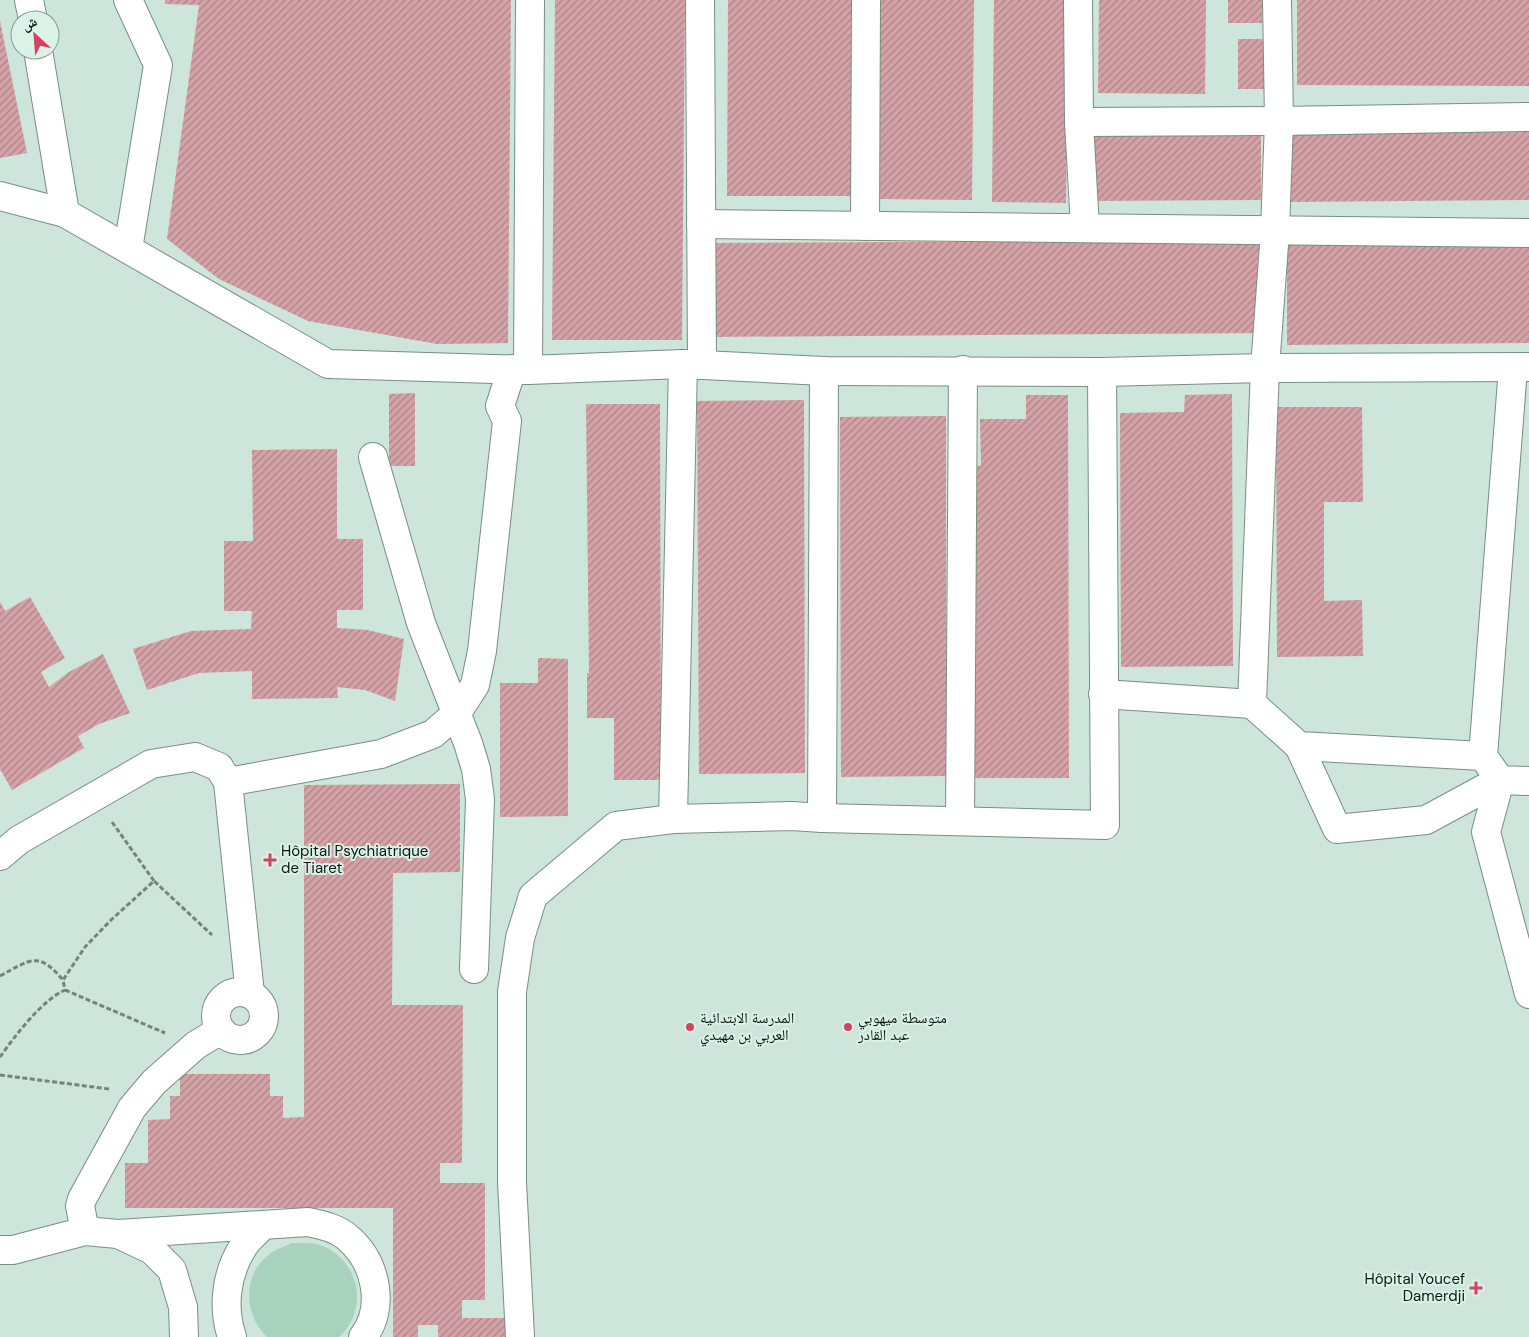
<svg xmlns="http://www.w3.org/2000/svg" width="1529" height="1337" font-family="'DM Sans','Noto Naskh Arabic',sans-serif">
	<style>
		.green { fill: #a7d2be }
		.building { fill: url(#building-hatch) }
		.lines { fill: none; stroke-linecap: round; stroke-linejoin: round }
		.minor-casing { stroke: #788e83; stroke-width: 30 }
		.path { stroke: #73847c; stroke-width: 3; stroke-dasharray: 5 2.5; stroke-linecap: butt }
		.minor { stroke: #fff; stroke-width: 28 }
		.poi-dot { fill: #d24261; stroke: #daf2e7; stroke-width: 2 }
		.labels { text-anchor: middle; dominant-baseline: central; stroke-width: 4; stroke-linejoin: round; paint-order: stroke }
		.poi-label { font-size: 15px; fill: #0d1612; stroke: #daf2e7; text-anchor: start }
	</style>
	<defs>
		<pattern id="building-hatch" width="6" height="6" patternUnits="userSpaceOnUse" patternTransform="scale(1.25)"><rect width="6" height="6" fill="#d5a2a7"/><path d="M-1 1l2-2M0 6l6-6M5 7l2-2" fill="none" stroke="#ab8387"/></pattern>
	</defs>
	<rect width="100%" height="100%" fill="#cde5da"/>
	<!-- green -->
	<path class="green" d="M292,1243C303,1243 313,1242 323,1246C360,1262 369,1310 339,1337H267C245,1316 242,1280 265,1258C273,1250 283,1247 292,1243Z"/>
	<!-- building -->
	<g class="building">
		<polygon points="165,0 511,0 508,343 437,344 308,321 219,279 167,239 199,5 165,4"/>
		<polygon points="555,0 685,0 682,340 552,340"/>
		<polygon points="728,0 853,0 851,196 727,196"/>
		<polygon points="880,0 974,0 972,200 878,199"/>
		<polygon points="994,0 1068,0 1066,203 992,202"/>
		<polygon points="1099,0 1206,0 1205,94 1098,93"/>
		<polygon points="1228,0 1263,0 1262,23 1228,23"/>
		<polygon points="1297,0 1529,0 1529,86 1297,85"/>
		<polygon points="0,21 27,153 0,158"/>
		<polygon points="1238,39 1276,39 1275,89 1238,89"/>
		<polygon points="1529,132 1529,200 1288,202 1288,134"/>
		<polygon points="1261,134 1261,200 1092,201 1092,135"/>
		<polygon points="1529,239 1529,343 1287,345 1287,240"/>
		<polygon points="1263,240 1263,333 712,337 712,243"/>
		<polygon points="415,393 415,466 389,466 389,394"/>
		<polygon points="1232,394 1233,666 1121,667 1120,413 1184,412 1185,395"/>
		<polygon points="1026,395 1068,395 1069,778 975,778 974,465 981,466 980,419 1026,419"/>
		<polygon points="804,400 805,773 699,774 697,401"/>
		<polygon points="586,404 660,404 661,780 614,780 614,718 587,718 587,673 589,673"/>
		<polygon points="1276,407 1362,407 1363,502 1324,502 1324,601 1362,600 1363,656 1277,657"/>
		<polygon points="946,416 946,776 841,777 840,417"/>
		<polygon points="337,449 337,539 363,539 363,610 337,610 337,628 368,630 404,639 395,701 365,690 337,687 338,698 252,699 252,671 199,673 147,690 133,649 191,631 251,629 252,611 224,611 224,541 253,541 252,450"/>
		<polygon points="30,597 65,658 41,672 49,687 69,672 103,654 130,713 99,724 78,736 84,748 12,790 0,769 0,602 5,611"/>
		<polygon points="538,658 568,659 568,816 500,817 500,683 538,683"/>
		<polygon points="460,784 460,872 393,873 392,1005 463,1005 462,1163 440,1163 440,1183 485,1183 485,1300 462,1300 462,1318 508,1318 508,1337 438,1337 438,1325 418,1325 418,1337 393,1337 393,1208 125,1208 125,1163 148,1163 148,1120 170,1119 170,1096 180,1096 180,1074 270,1074 270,1096 283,1096 283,1118 304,1117 304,785"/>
	</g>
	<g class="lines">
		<defs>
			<g id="minor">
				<polyline points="29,0 33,20"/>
				<polyline points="700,0 702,365"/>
				<polyline points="1078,0 1079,122 1085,228"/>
				<polyline points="1277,0 1279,121 1275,231 1265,368 1252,704 1299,746 1483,756"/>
				<polyline points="38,50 65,213 328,364 528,370 683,364 824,371 1102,372 1265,368 1529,367"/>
				<polyline points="1079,122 1279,121 1529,117"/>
				<polyline points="0,196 65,213"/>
				<polyline points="701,224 1529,233"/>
				<polyline points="865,226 866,0"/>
				<polyline points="128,249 158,65 128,0"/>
				<polyline points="1513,368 1483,756 1500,780 1529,781"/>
				<polyline points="528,370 530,0"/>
				<polyline points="373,457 421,623 468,743 476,769 480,799 474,969"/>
				<polyline points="1103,694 1252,704"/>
				<polyline points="1299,746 1337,829 1426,820 1500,780"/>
				<polyline points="1500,780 1486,832 1529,994"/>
				<polyline points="228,782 381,754 433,734 457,713 475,685 482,651 507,421 500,406 512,369"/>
				<polyline points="822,818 824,371"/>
				<polyline points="673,819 683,364"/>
				<polyline points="960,821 963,370"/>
				<polyline points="0,856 19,840 151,764 195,757 219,767 228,782 250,994"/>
				<circle cx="240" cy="1016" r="24"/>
				<polyline points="85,1231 80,1206 82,1199 132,1108 154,1082 196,1045 221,1030"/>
				<path d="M118,1234L308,1222C322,1225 337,1228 348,1238C376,1262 386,1307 363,1337"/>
				<polyline points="0,1250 13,1250 85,1231 118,1234 152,1250 172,1270 183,1307 184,1337"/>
				<path d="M232,1337C222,1307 226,1274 243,1247C248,1239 256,1233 262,1226"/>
				<polyline points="520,1337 512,1182 512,992 520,938 533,896 616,826 673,819 792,816 822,818 1105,825 1102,372"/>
			</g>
		</defs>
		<!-- minor casing -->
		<use href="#minor" class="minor-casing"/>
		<!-- path -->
		<g class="path">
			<polyline points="112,822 154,881"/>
			<path d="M0,976C30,960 38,950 63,980"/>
			<polyline points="65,990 165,1033"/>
			<path d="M0,1057C15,1036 41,1001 65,990L63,980L85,947L111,920L154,881L212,935"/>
			<polyline points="0,1075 109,1089"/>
		</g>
		<!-- minor -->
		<use href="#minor" class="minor"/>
	</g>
	<!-- markers -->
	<g class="poi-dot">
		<path d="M267.5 852.5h5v5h5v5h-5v5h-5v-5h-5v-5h5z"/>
		<circle cx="690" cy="1027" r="5"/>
		<circle cx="848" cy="1027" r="5"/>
		<path d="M1473.5 1280.5h5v5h5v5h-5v5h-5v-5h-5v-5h5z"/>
	</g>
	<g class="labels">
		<!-- poi labels -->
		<g class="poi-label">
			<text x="281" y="851">Hôpital Psychiatrique<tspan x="281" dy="17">de Tiaret</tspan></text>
			<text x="700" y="1018">المدرسة الابتدائية<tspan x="700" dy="17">العربي بن مهيدي</tspan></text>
			<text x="858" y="1018">متوسطة ميهوبي<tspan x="858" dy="17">عبد القادر</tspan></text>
			<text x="1465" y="1279" text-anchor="end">Hôpital Youcef<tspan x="1465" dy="17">Damerdji</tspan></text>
		</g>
	</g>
	<!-- north arrow -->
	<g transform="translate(35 35) rotate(334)"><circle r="24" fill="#daf2e7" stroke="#889a92"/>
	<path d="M0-4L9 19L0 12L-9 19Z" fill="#d24261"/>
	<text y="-8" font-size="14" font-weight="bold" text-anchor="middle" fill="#0d1612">ش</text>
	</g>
</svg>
